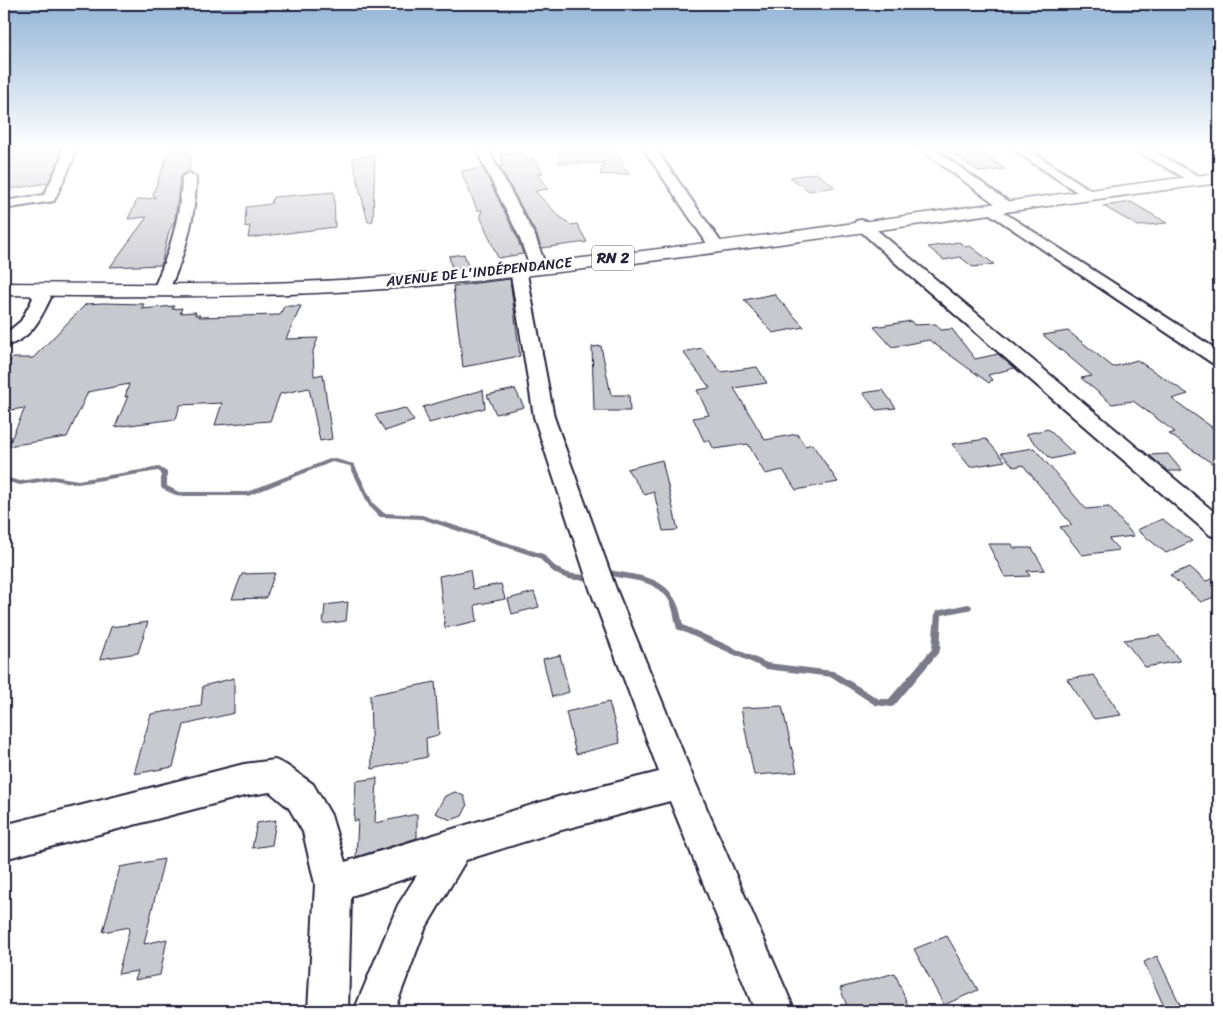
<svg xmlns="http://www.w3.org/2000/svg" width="1223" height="1015" font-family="Sriracha,sans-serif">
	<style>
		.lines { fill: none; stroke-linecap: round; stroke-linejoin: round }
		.stream { fill: #7a7a88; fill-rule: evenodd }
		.building { fill: #c8c8cf; stroke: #22223b }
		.minor-casing { stroke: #22223b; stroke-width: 4 }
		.major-casing { stroke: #22223b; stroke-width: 3 }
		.minor { fill: #fff; fill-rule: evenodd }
		.major { fill: #fff; fill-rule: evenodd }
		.labels { text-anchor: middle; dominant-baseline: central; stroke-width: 5; stroke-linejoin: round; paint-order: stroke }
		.far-street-label { font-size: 14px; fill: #22223b; stroke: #fff }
		.shield { fill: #fff; stroke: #646476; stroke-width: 1 }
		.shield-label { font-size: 15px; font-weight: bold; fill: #22223b }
	</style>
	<rect width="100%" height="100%" fill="#fff"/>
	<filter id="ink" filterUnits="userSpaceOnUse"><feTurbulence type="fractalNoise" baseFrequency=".02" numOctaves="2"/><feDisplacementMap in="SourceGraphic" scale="10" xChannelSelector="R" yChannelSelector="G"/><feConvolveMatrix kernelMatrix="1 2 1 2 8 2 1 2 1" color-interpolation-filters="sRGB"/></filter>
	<g filter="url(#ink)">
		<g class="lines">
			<!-- stream -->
			<g class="stream">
				<path d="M332,458L354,464L373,503L384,513L422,515L543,554C560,573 565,574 590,575L592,576L593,578L592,580C587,581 582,580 576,580C559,579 550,570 539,558L422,519L380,517L369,506L350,466L332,462L248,496H178L162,489L161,487V473L158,471L78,484L53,480L20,485L4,481V477L20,481L53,476L78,480L159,467L167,472V486L179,492H247Z"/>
				<path d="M610,570C632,575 660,575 673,596C679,604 681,615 683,625L767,663L833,671L879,699H889L932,649L935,613L936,611L968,604L971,605L972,607L971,609L968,610L942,615L940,650L939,652L894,706L891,707L875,705L832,677L766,669L677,629C674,619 674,608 668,599C656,579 628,581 608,575L607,573L608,571Z"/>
			</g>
		</g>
		<!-- building -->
		<g class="building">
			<polygon points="25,148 61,148 59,159 48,183 4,190 4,171 12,157 22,155"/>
			<polygon points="170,148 191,148 186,155 191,155 189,171 180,177 175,220 169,231 161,265 110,267 147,217 128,219 137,200 155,198 153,194"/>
			<polygon points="608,148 611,157 618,156 629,174 600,175 604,163 559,163 559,150"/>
			<polygon points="976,149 1005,169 980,172 950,152"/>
			<polygon points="522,153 524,158 534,159 543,173 537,174 548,189 535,191 558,215 571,225 577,224 587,242 541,248 537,235 499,166 503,166 501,155"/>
			<polygon points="375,155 373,221 368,222 352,158"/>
			<polygon points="483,168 517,237 523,254 498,258 480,216 482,210 477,210 461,171"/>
			<polygon points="816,173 835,187 809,191 790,177"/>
			<polygon points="334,192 335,227 248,238 250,226 245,227 246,207 271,204 273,197"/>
			<polygon points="1131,202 1167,223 1138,226 1103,206"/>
			<polygon points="959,242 966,247 970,246 994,264 973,267 960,257 944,260 928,247"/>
			<polygon points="464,254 469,268 452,269 449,256"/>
			<polygon points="510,279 520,356 463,367 453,286"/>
			<polygon points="774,294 804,327 773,333 744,300"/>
			<polygon points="103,303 144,304 141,309 174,306 172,309 182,308 180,313 196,312 195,315 200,315 199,317 280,315 284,306 301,306 286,339 318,338 313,351 314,376 323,374 332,439 320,441 309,388 280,394 270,421 215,425 222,403 180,405 176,419 115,427 128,396 125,397 129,384 88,392 67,437 8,446 25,408 4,411 4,367 13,358 33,358 86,304"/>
			<polygon points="911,321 914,325 936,324 941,330 952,329 975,359 998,354 1014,368 988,375 992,380 989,383 929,340 892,347 874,327"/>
			<polygon points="1068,331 1113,367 1137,360 1188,394 1172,399 1219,432 1219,468 1169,434 1175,432 1133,401 1112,404 1081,378 1092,376 1043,335"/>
			<polygon points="601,346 611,395 629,395 630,411 594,411 592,347"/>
			<polygon points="702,348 721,372 757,367 767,383 734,388 765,440 797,434 805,446 812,444 838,482 796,490 783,470 765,474 748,444 714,449 709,440 704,441 693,418 709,415 697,390 710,388 683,352"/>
			<polygon points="515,389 524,407 496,414 487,395"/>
			<polygon points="483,390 485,408 429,423 423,407"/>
			<polygon points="883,390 896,408 876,410 863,393"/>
			<polygon points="405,408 414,421 385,431 375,415"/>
			<polygon points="1048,429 1074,454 1051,459 1026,434"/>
			<polygon points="986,439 1005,461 970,467 952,444"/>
			<polygon points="1034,448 1086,509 1109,507 1134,536 1109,539 1119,550 1082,555 1060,527 1072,525 1023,465 1014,467 1001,453"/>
			<polygon points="1168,454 1182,471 1168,471 1149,455"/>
			<polygon points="662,460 678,530 663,531 654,492 645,495 627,469"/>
			<polygon points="1162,519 1192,541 1166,553 1137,530"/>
			<polygon points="988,544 1012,544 1014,548 1032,548 1045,570 1027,571 1030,576 1005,577"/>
			<polygon points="1190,567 1206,581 1212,579 1219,584 1219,595 1201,602 1170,575"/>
			<polygon points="470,570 473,589 501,584 505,599 475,605 477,621 445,628 439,576"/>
			<polygon points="275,573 266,598 232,599 242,574"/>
			<polygon points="534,592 539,607 512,614 508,599"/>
			<polygon points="348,602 346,621 323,624 325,605"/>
			<polygon points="148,622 138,653 100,659 111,627"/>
			<polygon points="1159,635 1180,661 1145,667 1124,640"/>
			<polygon points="560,655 569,692 552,697 543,659"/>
			<polygon points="1094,675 1121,715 1094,719 1067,679"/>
			<polygon points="234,678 234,713 184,725 173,767 134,774 151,714 201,706 203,686"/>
			<polygon points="435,682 439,735 426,738 427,757 372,769 370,695"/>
			<polygon points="609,702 620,743 576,754 566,712"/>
			<polygon points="782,706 797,772 754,775 741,708"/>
			<polygon points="377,778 375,823 417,814 417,838 356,857 358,820 354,821 356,781"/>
			<polygon points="455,792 464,796 467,806 462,816 451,820 435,813 445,796"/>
			<polygon points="276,820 272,845 252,848 257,823"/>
			<polygon points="164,859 144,944 167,939 160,975 135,980 138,971 118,974 130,927 103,932 120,867"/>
			<polygon points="947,936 978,990 944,1005 914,949"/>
			<polygon points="1157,956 1183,1011 1166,1011 1144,962"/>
			<polygon points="895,973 910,1011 849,1011 840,988"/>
		</g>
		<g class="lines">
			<defs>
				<g id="minor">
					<polygon points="63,148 75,148 73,160 54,201 4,209 4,201 44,195 61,160"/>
					<polygon points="475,148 487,148 535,236 546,267 544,270 538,272 530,267 519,236"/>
					<polygon points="643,148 655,148 723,245 720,248 710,248"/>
					<polygon points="918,148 933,148 1016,207 1014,210 1004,210"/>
					<polygon points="1011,148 1026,148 1098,195 1096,198 1086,198"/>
					<polygon points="1131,148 1147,148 1206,180 1199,184 1194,183"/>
					<path d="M189,173L196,177C196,217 185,254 169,290L167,294H155L153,290C169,254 181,217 182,177Z"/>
					<polygon points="992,205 1219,351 1219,365 1212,363 987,212 985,209 987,206"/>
					<polygon points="861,220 866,221 1219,516 1219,538 1210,535 899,266 856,227 854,224 856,221"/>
					<polygon points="518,264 526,269 554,417 616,589 693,777 795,1011 755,1011 670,801 558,831 466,860 425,929 394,1011 354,1011 398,905 417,875 351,896 348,1011 308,1011 315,884 303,832 289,808 270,792 244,796 4,859 4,825 244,764 275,760 286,765 313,784 331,815 345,862 558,797 659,772 590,589 534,417 510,269"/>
					<path d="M33,284L39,285L51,297C40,320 30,341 4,346V335L21,321L33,298L25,289L27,285Z"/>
				</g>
				<path id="major" d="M1219,173V183C941,218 664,267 384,289C258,298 130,297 4,295V283C131,284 258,287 384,277C664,256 941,208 1219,173Z"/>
			</defs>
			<!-- minor casing -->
			<use href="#minor" class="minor-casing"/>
			<!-- major casing -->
			<use href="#major" class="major-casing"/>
			<!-- minor -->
			<use href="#minor" class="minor"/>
			<!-- major -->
			<use href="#major" class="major"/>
		</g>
	</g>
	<!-- sky -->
	<linearGradient id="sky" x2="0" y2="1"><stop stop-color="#93b4d6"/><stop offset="0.51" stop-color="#fff"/><stop offset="1" stop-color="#fff" stop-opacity="0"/></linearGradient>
	<rect width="1223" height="290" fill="url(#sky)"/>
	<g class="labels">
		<!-- far-street labels -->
		<g class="far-street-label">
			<text transform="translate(479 272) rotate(-6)">AVENUE DE L'INDÉPENDANCE</text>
		</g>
		<!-- shield labels -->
		<rect class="shield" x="592" y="245.5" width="42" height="25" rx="4"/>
		<g class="shield-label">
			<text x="613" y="258">RN 2</text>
		</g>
	</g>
	<!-- margin -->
	<rect width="1223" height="1015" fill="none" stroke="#fff" stroke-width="20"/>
	<rect x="10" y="10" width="1203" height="995" fill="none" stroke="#22223b" stroke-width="2" filter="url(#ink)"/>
</svg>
